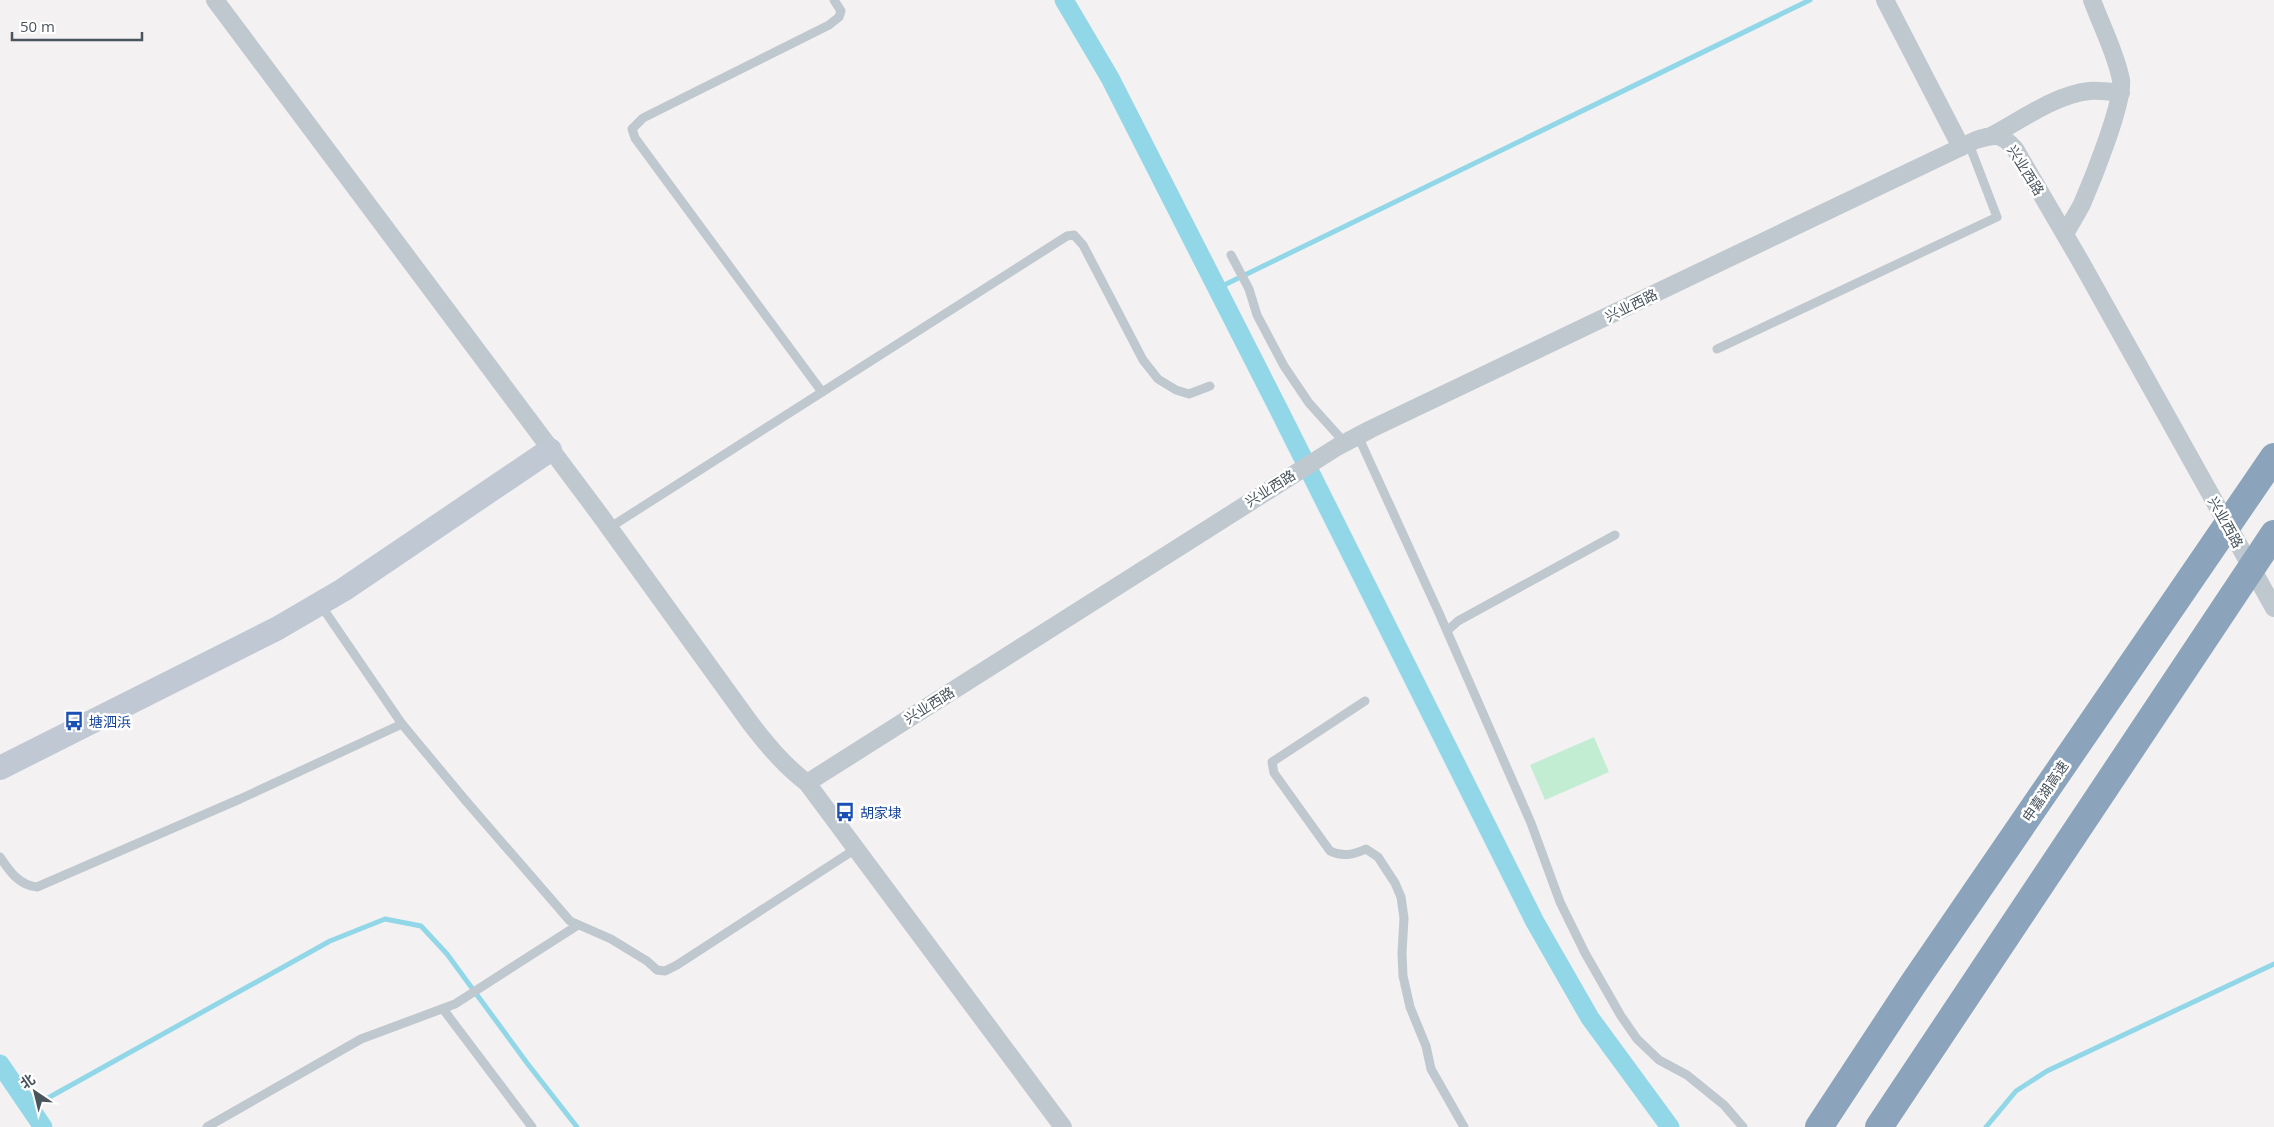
<svg xmlns="http://www.w3.org/2000/svg" width="2274" height="1127" font-family="'Open Sans','Noto Sans SC',sans-serif">
	<style>
		.green { fill: #c2edd2 }
		.lines { fill: none; stroke-linecap: round; stroke-linejoin: round }
		.stream { stroke: #92d7e8; stroke-width: 5 }
		.canal { stroke: #92d7e8; stroke-width: 19 }
		.lane { stroke: #bfc8ce; stroke-width: 9 }
		.street { stroke: #bfc8ce; stroke-width: 18 }
		.secondary { stroke: #c0c9d3; stroke-width: 24 }
		.highway { stroke: #8ba4bc; stroke-width: 28 }
		.labels { text-anchor: middle; dominant-baseline: central; stroke-width: 5; stroke-linejoin: round; paint-order: stroke }
		.street-label { font-size: 14px; fill: #49545d; stroke: #fff }
		.transit-label { font-size: 14px; fill: #164399; stroke: #fff; text-anchor: start }
	</style>
	<rect width="100%" height="100%" fill="#f3f1f1"/>
	<!-- green -->
	<polygon class="green" points="1594,737 1609,772 1545,800 1530,765"/>
	<g class="lines">
		<!-- stream -->
		<g class="stream">
			<polyline points="1216,289 1810,0"/>
			<polyline points="30,1108 330,941 385,919 421,926 447,954 527,1063 577,1127"/>
			<polyline points="1986,1127 2016,1091 2047,1071 2274,964"/>
		</g>
		<!-- canal -->
		<g class="canal">
			<polyline points="1064,0 1110,78 1280,412 1535,922 1590,1018 1670,1127"/>
			<polyline points="0,1064 43,1127"/>
		</g>
		<!-- lane -->
		<g class="lane">
			<polyline points="1231,255 1249,289 1257,315 1284,366 1309,403 1345,443"/>
			<polyline points="1717,349 1997,217 1969,144"/>
			<polyline points="822,392 635,138 632,129 643,118 829,25 839,17 841,11 834,0"/>
			<polyline points="1358,436 1439,613 1531,823 1560,902 1585,953 1621,1016 1637,1039 1659,1060 1687,1075 1724,1105 1743,1127"/>
			<polyline points="609,528 1067,236 1074,235 1083,245 1143,360 1158,379 1176,390 1189,394 1210,386"/>
			<polyline points="320,604 402,724 466,801 570,921 611,939 647,961 657,970 665,971 677,965 857,848"/>
			<polyline points="1447,631 1458,621 1615,535"/>
			<path d="M1365,701L1272,762L1274,773L1330,851C1342,857 1353,855 1366,849L1378,857L1395,883L1401,897L1404,918L1402,953L1403,976L1410,1007L1426,1046L1431,1069L1464,1127"/>
			<path d="M0,857C10,872 19,885 37,887L240,799L402,724"/>
			<polyline points="443,1009 532,1127"/>
			<polyline points="207,1127 361,1039 455,1004 578,925"/>
		</g>
		<!-- street -->
		<g class="street">
			<path d="M215,0L600,515L751,724C768,746 784,765 807,783L1063,1127"/>
			<polyline points="1885,0 1961,147"/>
			<path d="M1993,135C2023,119 2055,95 2089,91C2099,90 2111,92 2121,93"/>
			<path d="M2065,234C2070,224 2077,214 2082,204C2092,181 2124,102 2121,80C2116,53 2101,25 2092,0"/>
			<path d="M807,783L1337,447L1371,429L1976,140C1996,134 2001,133 2015,149L2082,264L2274,608"/>
		</g>
		<!-- secondary -->
		<polyline class="secondary" points="0,768 278,628 343,590 550,450"/>
		<!-- highway -->
		<g class="highway">
			<polyline points="1819,1127 1913,984 2274,457"/>
			<polyline points="1879,1127 2274,534"/>
		</g>
	</g>
	<!-- icons -->
	<defs>
		<symbol id="bus-bare" viewBox="-9 -9 18 18"><path d="M-5-6H5V4H4V6H2V4H-2V6H-4V4H-5ZM-3.5-4V0h7V-4ZM-3.5 1.2v1.5H-2V1.2ZM2 1.2v1.5H3.5V1.2Z" fill="#1a4fb4" stroke="#fff" stroke-width="2.5" paint-order="stroke"/></symbol>
	</defs>
	<g fill-rule="evenodd">
		<use href="#bus-bare" x="60" y="707" width="28" height="28"/>
		<use href="#bus-bare" x="831" y="798" width="28" height="28"/>
	</g>
	<g class="labels">
		<!-- street labels -->
		<g class="street-label">
			<text transform="translate(2026 170) rotate(58)">兴业西路</text>
			<text transform="translate(1631 305) rotate(-26)">兴业西路</text>
			<text transform="translate(1270 488) rotate(-32)">兴业西路</text>
			<text transform="translate(2226 522) rotate(61)">兴业西路</text>
			<text transform="translate(929 705) rotate(-32)">兴业西路</text>
			<text transform="translate(2045 791) rotate(-56)">申嘉湖高速</text>
		</g>
		<!-- transit labels -->
		<g class="transit-label">
			<text x="89" y="721">塘泗浜</text>
			<text x="860" y="812">胡家埭</text>
		</g>
	</g>
	<!-- north arrow -->
	<g transform="translate(35 1092) rotate(325)" stroke="#ffffff" stroke-width="4" paint-order="stroke">
	<path d="M0-4L9 19L0 12L-9 19Z" fill="#49545d"/>
	<text y="-8" font-size="14" font-weight="bold" text-anchor="middle" fill="#49545d">北</text>
	</g>
	<!-- scale -->
	<path d="M12 32v8h130v-8" fill="none" stroke="#49545d" stroke-width="2.5"/>
	<text x="20" y="32" font-size="15" fill="#49545d" stroke="#ffffff" stroke-width="4" paint-order="stroke">50 m</text>
</svg>
